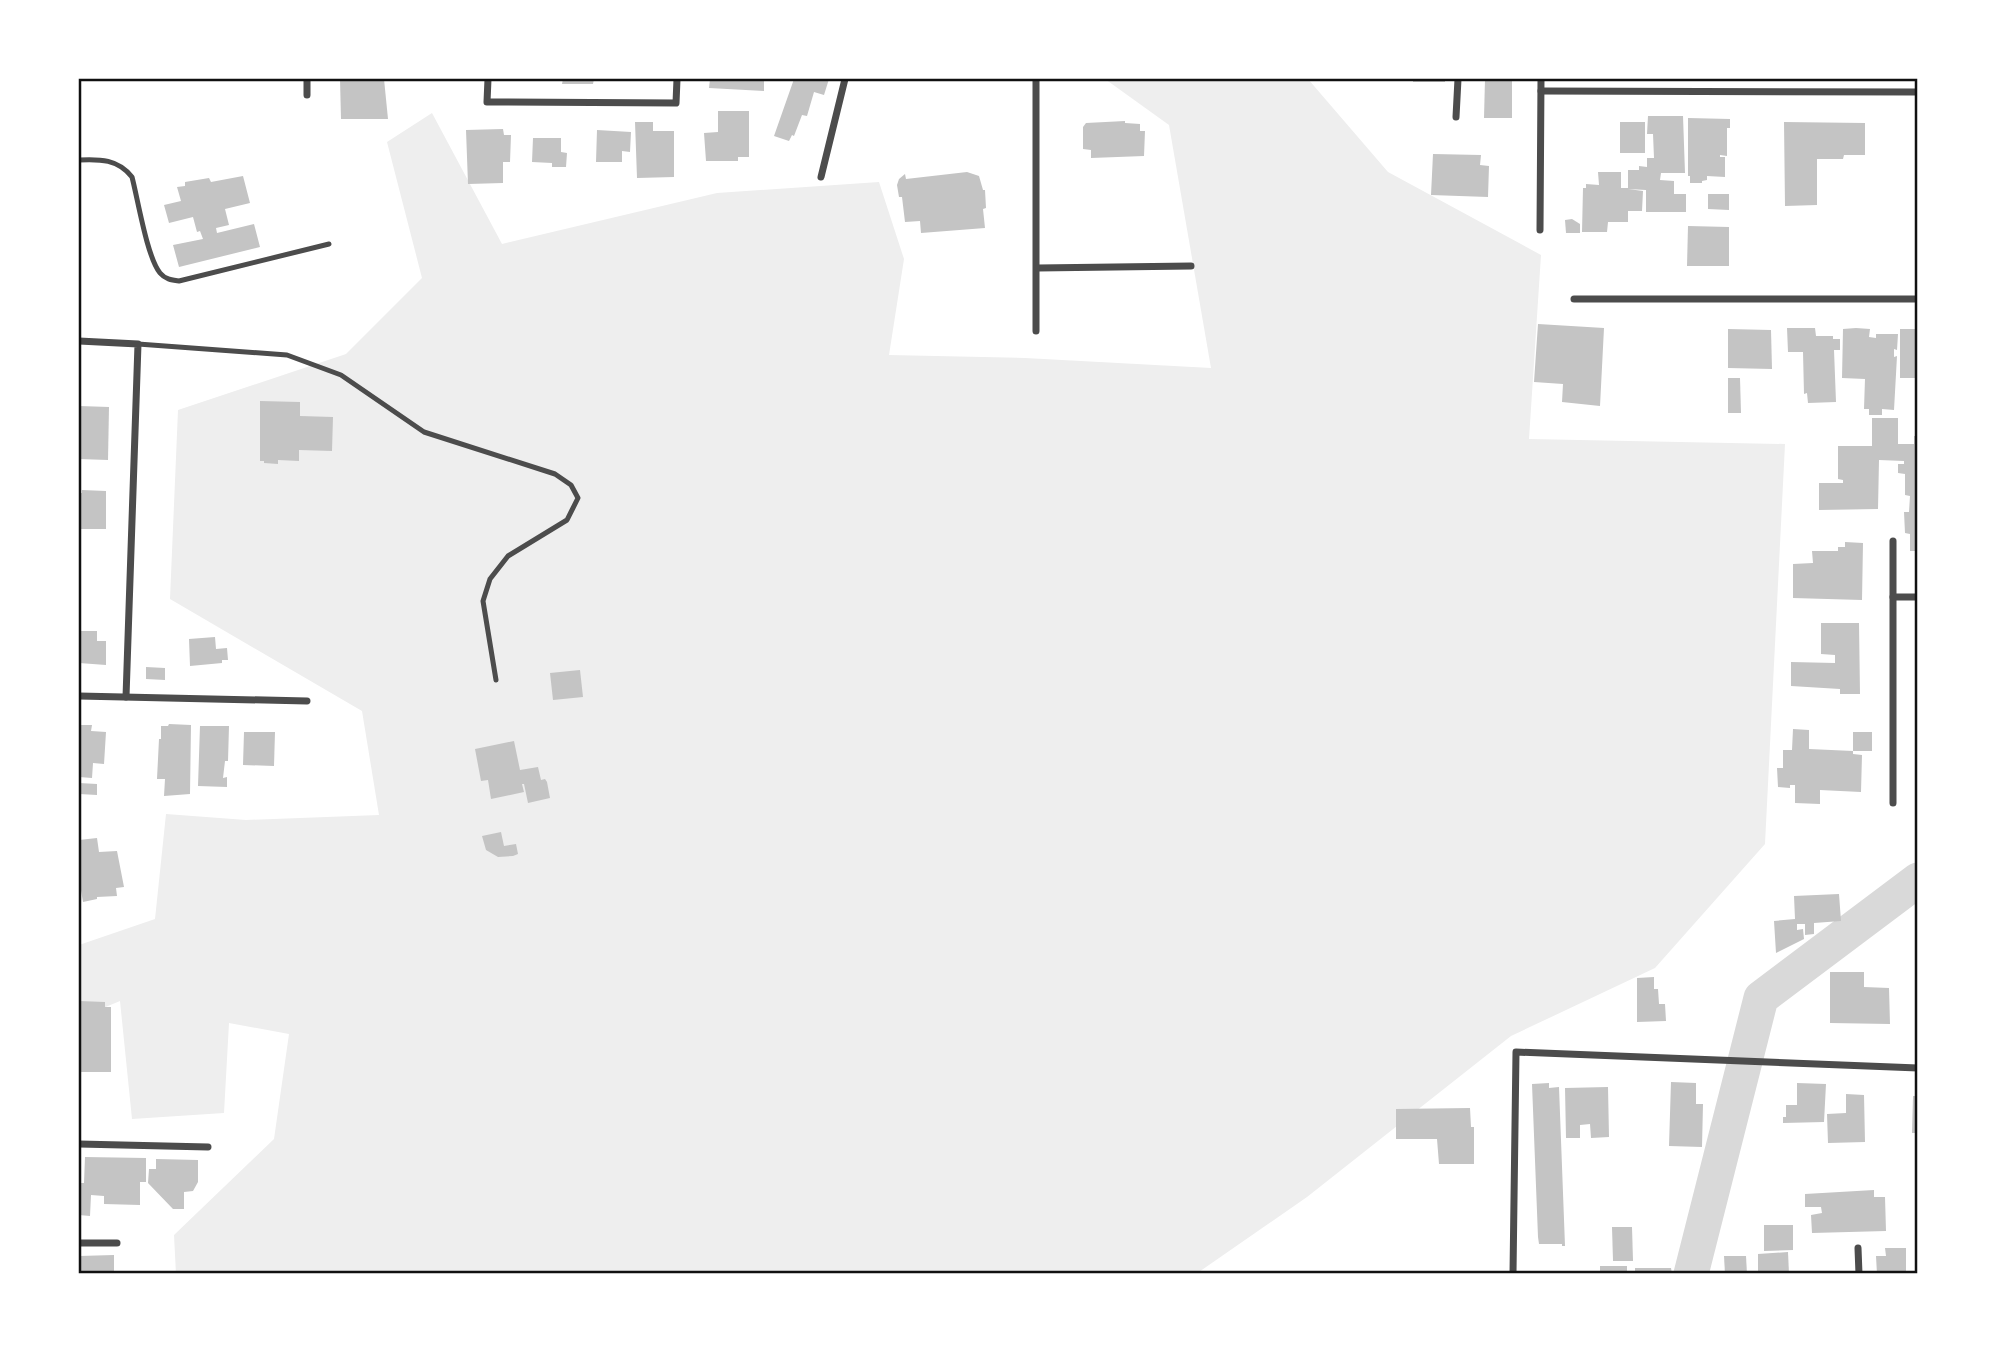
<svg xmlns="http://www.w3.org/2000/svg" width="1997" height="1353" font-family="Quicksand,sans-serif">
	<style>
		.green { fill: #eee }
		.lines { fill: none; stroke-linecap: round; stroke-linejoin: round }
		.river { stroke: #d9d9d9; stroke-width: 35 }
		.building { fill: #c4c4c4 }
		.service { stroke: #4c4c4c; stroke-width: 5 }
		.minor { stroke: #4c4c4c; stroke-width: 7 }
		.neatline { fill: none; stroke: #111; stroke-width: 2.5 }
	</style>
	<rect width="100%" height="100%" fill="#fff"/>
	<!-- green -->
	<polygon class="green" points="1105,79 1308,79 1388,172 1541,255 1529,439 1785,444 1765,844 1655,968 1511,1036 1307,1197 1196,1274 176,1274 174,1235 274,1139 289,1034 229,1023 224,1113 132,1119 120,1001 79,1018 79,945 155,919 166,814 246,820 379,815 362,711 170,599 178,410 346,354 422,278 387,142 432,113 502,244 717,193 879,182 904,259 889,355 1025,358 1211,368 1169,125"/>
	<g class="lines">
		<!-- river -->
		<polyline class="river" points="1691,1274 1761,998 1918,880"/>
	</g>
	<!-- building -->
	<g class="building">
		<polygon points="340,79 384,79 388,119 341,119"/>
		<polygon points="563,79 594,79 593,84 562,84"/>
		<polygon points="710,79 764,79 764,91 709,88"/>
		<polygon points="794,79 829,79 824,95 814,92 807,116 802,115 794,136 792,135 789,141 774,136"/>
		<rect x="1413" y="79" width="32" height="3"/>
		<polygon points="1485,79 1512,79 1512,118 1484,118"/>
		<polygon points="718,111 749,111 749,157 738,157 738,161 706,161 704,133 718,132"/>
		<polygon points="1648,116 1683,116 1685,173 1661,173 1660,180 1674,181 1674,194 1686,194 1686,212 1646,212 1646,190 1628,189 1643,191 1642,211 1628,211 1628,222 1608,222 1607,232 1582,232 1583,188 1586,188 1586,184 1599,185 1598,172 1621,172 1621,188 1628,188 1628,170 1639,170 1639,166 1647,167 1647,158 1654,158 1653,134 1647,134"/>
		<polygon points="1688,118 1730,119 1730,128 1727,128 1727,156 1720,155 1720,157 1725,157 1725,177 1707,176 1707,180 1702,181 1702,183 1690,183 1690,176 1688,176"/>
		<polygon points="1125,121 1125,123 1140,124 1140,131 1145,131 1144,156 1091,158 1091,150 1083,149 1083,127 1086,123"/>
		<polygon points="635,122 653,122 653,131 674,131 674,177 637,178"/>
		<rect x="1620" y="122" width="25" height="31"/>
		<polygon points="1784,122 1865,123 1865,155 1844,155 1843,159 1817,159 1817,205 1785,206"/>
		<polygon points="503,129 504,135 511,135 510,162 503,162 503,183 468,184 466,130"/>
		<polygon points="597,130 631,132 630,152 622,151 622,162 596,162"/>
		<polygon points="533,138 561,138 561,152 567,153 566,167 552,167 552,163 532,162"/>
		<polygon points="1433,154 1481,155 1480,165 1489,166 1488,197 1431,195"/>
		<polygon points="967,172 979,176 983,190 985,190 986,208 983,209 985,228 921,233 920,221 905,222 902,197 899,197 897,185 899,179 905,174 906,179"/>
		<polygon points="243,176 250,203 225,209 229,225 216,228 217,233 254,224 260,247 179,267 173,245 203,239 200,231 197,232 193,217 169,223 164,205 181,201 177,187 185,186 185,182 209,178 211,182"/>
		<polygon points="1708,194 1729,194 1729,210 1708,209"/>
		<polygon points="1572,219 1580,224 1580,233 1566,233 1565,220"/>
		<polygon points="1688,226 1729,227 1729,266 1687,266"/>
		<polygon points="1538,324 1604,328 1600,406 1562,402 1563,384 1534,382"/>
		<polygon points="1787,328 1815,328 1816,336 1833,336 1833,339 1840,339 1840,350 1834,350 1836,402 1808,403 1807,393 1804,394 1803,352 1788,352"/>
		<polygon points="1856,328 1870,329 1869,337 1876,338 1876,334 1898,334 1897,350 1894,349 1894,357 1897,356 1894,410 1882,409 1882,415 1869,415 1869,409 1864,409 1865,379 1842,378 1843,329"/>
		<polygon points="1728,329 1771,330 1772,369 1728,368"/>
		<rect x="1900" y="329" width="18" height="49"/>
		<polygon points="1728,378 1740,378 1741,413 1728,413"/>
		<polygon points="260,401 300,402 300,416 333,417 332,451 299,450 299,461 278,460 278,464 264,463 264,461 260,461"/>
		<polygon points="79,406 109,407 108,460 79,459"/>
		<polygon points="1872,418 1898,418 1898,444 1914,444 1914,436 1918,436 1918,551 1910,551 1910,534 1905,533 1904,512 1909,512 1910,496 1905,495 1905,474 1898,473 1898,464 1904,464 1904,461 1879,460 1878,509 1819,510 1819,483 1843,483 1843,480 1838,479 1838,446 1872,446"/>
		<polygon points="82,490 106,491 106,529 79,529 79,493 82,493"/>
		<polygon points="1845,542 1863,543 1862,600 1793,598 1793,564 1813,563 1812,551 1838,551 1838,547 1845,547"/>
		<polygon points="1821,623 1859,623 1860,694 1840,694 1840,689 1791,686 1791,662 1835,663 1835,655 1821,654"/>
		<polygon points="81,631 97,631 97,641 106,641 106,665 79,663"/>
		<polygon points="215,637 216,649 227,648 228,660 222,660 222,663 190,666 189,639"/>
		<polygon points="146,667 165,668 165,680 146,679"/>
		<polygon points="580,670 583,697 553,700 550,673"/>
		<polygon points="169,724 191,725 190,794 164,796 165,779 157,779 159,739 161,739 161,726 168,726"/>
		<polygon points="79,725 92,725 91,731 106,732 104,764 93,763 92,778 79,777"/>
		<polygon points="200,726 229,726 228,761 225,761 223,778 227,777 227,787 198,786"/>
		<polygon points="1793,729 1809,730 1809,749 1853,751 1853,754 1862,755 1861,792 1820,790 1820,804 1795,803 1795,785 1790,785 1790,788 1778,787 1777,768 1783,768 1783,750 1792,750"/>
		<polygon points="244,732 275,732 274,766 243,765"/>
		<rect x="1853" y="732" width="19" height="19"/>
		<polygon points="514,741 520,770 538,767 541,780 545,779 547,782 550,798 528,803 524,784 522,784 524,792 491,799 488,780 481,781 475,749"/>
		<polygon points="79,783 97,784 97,795 79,794"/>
		<polygon points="501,832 504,846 516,844 518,854 513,856 498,857 486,850 482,836"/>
		<polygon points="97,838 99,852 117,851 124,887 116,888 117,896 97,897 97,899 83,902 79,878 79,840"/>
		<polygon points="1839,894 1841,921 1814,923 1814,934 1805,935 1805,924 1797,924 1797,930 1803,929 1804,939 1776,953 1774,921 1795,919 1794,896"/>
		<polygon points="1830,972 1864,972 1864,987 1889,988 1890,1024 1830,1023"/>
		<polygon points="1654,977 1654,989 1658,989 1659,1004 1665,1004 1666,1021 1637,1022 1637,978"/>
		<polygon points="79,1001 105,1002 105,1007 111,1007 111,1072 79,1072 81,1036 79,1036"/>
		<polygon points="1671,1082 1696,1083 1696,1104 1703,1104 1702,1147 1669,1146"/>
		<polygon points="1549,1083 1549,1088 1559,1087 1565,1246 1562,1246 1562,1244 1539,1244 1538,1237 1532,1084"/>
		<polygon points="1797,1083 1826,1084 1824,1122 1783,1123 1783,1117 1786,1117 1786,1105 1797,1105"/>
		<polygon points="1608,1087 1609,1137 1591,1138 1590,1124 1580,1125 1580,1138 1566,1138 1565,1088"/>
		<polygon points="1846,1094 1864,1095 1865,1142 1828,1143 1827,1114 1846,1113"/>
		<polygon points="1913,1096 1918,1096 1918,1133 1912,1133"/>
		<polygon points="1470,1108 1471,1127 1474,1127 1474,1164 1439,1164 1437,1139 1396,1139 1396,1109"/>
		<polygon points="85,1157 146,1158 146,1182 140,1182 140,1205 104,1204 104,1196 91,1195 90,1216 79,1215 79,1183 84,1183"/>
		<polygon points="156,1159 198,1160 198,1182 193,1191 184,1192 184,1209 173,1209 148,1183 149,1169 156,1169"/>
		<polygon points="1874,1190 1874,1197 1885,1197 1886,1231 1812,1233 1811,1215 1822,1213 1821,1207 1805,1207 1805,1194"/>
		<polygon points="1764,1225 1793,1225 1793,1250 1764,1251"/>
		<polygon points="1612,1227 1632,1227 1633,1261 1613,1261"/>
		<polygon points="1885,1248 1906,1248 1906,1274 1877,1274 1876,1256 1886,1256"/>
		<polygon points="1788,1252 1789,1274 1758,1274 1758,1254"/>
		<polygon points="114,1255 114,1274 79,1274 79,1256"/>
		<polygon points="1724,1256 1746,1256 1747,1274 1725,1274"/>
		<rect x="1600" y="1266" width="27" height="8"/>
		<polygon points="1635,1268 1671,1268 1672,1274 1635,1274"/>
	</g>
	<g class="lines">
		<!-- service -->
		<g class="service">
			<path d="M79,160C100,159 118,159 132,177C138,200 147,257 160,273C165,279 171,280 179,281L329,244"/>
			<polyline points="138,344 287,355 341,375 424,432 555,474 571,485 578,498 567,520 508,556 490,579 483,601 496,680"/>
		</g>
		<!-- minor -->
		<g class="minor">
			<polyline points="307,79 307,95"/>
			<polyline points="488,79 487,102 676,103 677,79"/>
			<polyline points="1036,79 1036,331"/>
			<polyline points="1541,91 1918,92"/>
			<polyline points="1456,117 1458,79"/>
			<polyline points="821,177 845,79"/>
			<polyline points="1540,230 1541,79"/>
			<polyline points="1038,268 1191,266"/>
			<polyline points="1574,299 1918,299"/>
			<polyline points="79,341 138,344 126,697"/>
			<polyline points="1893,541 1893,803"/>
			<polyline points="1893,597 1918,597"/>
			<polyline points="79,696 307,701"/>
			<polyline points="79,1144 208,1147"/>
			<polyline points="79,1243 117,1243"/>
			<polyline points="1858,1248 1859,1274"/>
			<polyline points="1513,1274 1516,1052 1918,1068"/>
		</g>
	</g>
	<!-- border -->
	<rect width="1997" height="1353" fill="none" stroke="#ffffff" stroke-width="161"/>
	<rect x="80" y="80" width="1836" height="1192" class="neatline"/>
</svg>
